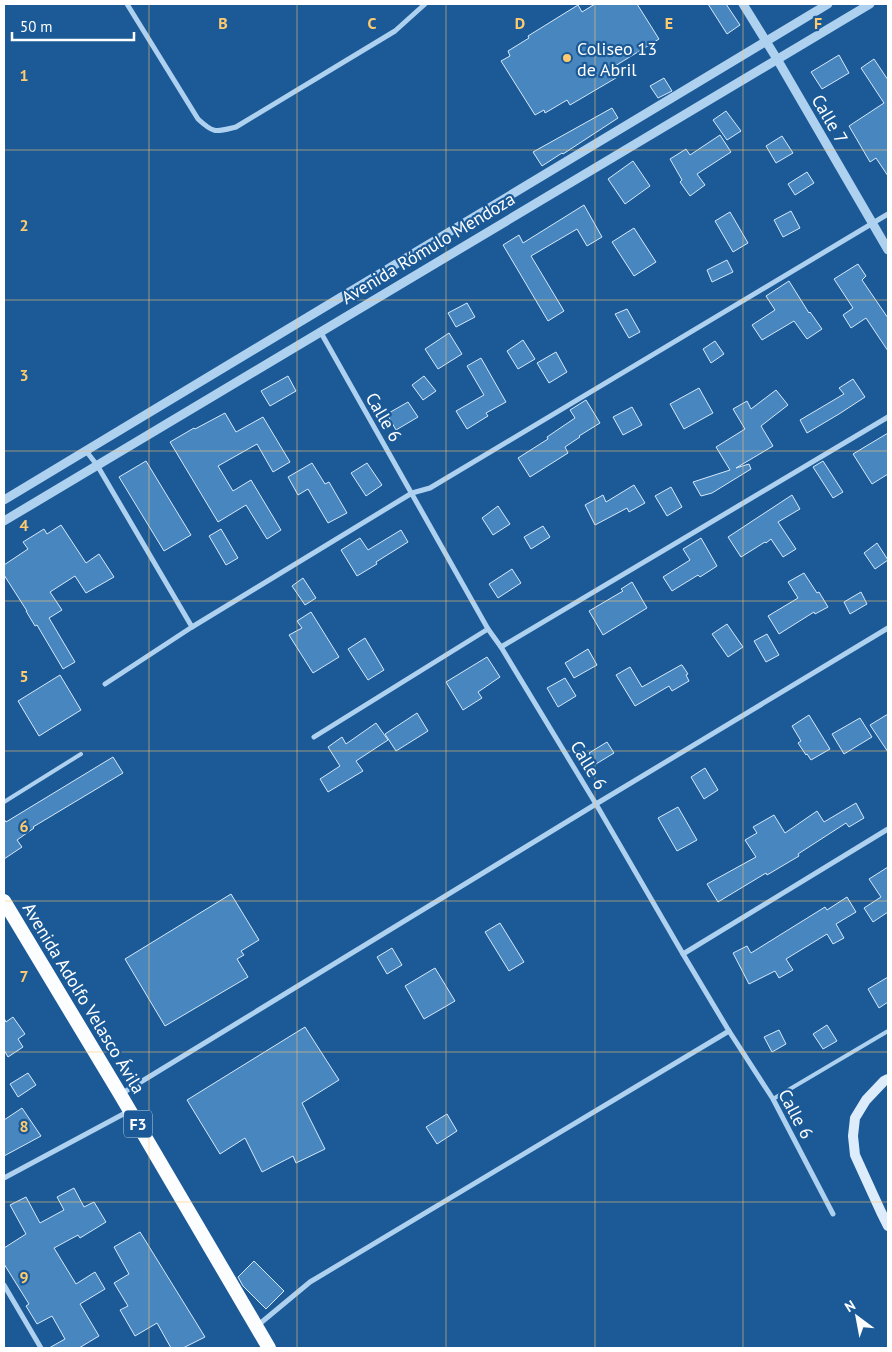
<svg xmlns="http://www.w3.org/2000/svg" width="892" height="1352" font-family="'PT Sans',sans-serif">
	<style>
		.building { fill: #4886bf; stroke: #d6e9fb }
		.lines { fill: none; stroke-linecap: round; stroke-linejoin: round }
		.service { stroke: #afd1f0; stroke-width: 4 }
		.minor { stroke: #afd1f0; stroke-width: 5 }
		.tertiary { stroke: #afd1f0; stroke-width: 9 }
		.secondary { stroke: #ddecfb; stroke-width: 10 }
		.trunk { stroke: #fcfdff; stroke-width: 14 }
		.grid { fill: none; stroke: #ffcb6e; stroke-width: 1; stroke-opacity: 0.55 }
		.poi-dot { fill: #ffcb6e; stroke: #1b5a97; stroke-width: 2 }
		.labels { text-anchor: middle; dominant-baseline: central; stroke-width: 4.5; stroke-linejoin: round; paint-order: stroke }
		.shield { fill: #1b5a97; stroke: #bbcee0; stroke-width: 1 }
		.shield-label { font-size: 16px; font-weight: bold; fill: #fff }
		.poi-label { font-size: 18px; fill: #fff; stroke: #1b5a97; text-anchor: start }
		.street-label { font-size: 18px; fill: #fff; stroke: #1b5a97 }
		.grid-label { font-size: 16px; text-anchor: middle; font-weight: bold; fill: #ffcb6e; stroke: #1b5a97; stroke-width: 4.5; stroke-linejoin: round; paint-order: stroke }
	</style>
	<rect width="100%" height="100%" fill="#1b5a97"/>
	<!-- building -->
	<g class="building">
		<polygon points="595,4 637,4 659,39 615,66 621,75 570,105 567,100 545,113 544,110 535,115 501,61 510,56 508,51 529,38 528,36 578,5 582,12"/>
		<polygon points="708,4 726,4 740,25 727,34"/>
		<polygon points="839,55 849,73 822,89 811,72"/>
		<polygon points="874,59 888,80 888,176 876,158 870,162 849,126 884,103 861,68"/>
		<polygon points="664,78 672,91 658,98 650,86"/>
		<polygon points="612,108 618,118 563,154 562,153 542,166 533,152"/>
		<polygon points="726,111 741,131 727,140 713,120"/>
		<polygon points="720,135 731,152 697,174 705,185 690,196 680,182 682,180 670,159 686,149 690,155"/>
		<polygon points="782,136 793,153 776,163 766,146"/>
		<polygon points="633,161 650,186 625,204 608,179"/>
		<polygon points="807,172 814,183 795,195 788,184"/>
		<polygon points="584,205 602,237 587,246 577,229 531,256 564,311 548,321 503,245 519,235 523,243"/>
		<polygon points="791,211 800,228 783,237 774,220"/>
		<polygon points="730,212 748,243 733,252 715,221"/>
		<polygon points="634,228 656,262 634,276 612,242"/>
		<polygon points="727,260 733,272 712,282 707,270"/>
		<polygon points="858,264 866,276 862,280 888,318 888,351 866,318 851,328 843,315 853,308 834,279"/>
		<polygon points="789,281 809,313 810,312 822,329 807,339 794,321 762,340 752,325 775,310 766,296"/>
		<polygon points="467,303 475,317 456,327 448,313"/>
		<polygon points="627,309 640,332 629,338 615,314"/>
		<polygon points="449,333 462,354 438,369 425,349"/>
		<polygon points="523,340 535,359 518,369 507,351"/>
		<polygon points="715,341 724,354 711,363 703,349"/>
		<polygon points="556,352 567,372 549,383 537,363"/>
		<polygon points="481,358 506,402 486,413 488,416 467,429 456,411 484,395 467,366"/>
		<polygon points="288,376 296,391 270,406 261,391"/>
		<polygon points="424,376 436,391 423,400 412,385"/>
		<polygon points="853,379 865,397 839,414 807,433 800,420 844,394 839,388"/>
		<polygon points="699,388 713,413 684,429 670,404"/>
		<polygon points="776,390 788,405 761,426 773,446 736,468 749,464 751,469 712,493 701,496 693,482 730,470 716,447 745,429 733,409 747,401 751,409"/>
		<polygon points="586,400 600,423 579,436 580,437 565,447 568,453 530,477 518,458 548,439 547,437 575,418 570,410"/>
		<polygon points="408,402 418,417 396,430 387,414"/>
		<polygon points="632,407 642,425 623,435 613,417"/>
		<polygon points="225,413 236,432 263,417 290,462 273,472 257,444 218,466 233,491 251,480 281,530 267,539 246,505 218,522 170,442 194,428 195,429"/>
		<polygon points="888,433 888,474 872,484 853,454"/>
		<polygon points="146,461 191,535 164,551 119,477"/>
		<polygon points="823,461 843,492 833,498 813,467"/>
		<polygon points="312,463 325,484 329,482 347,513 328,523 308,489 298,495 288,477"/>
		<polygon points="367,463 382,485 366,496 351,473"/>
		<polygon points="634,485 645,503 629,512 627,508 595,525 585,505 603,495 606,502"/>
		<polygon points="671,487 682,507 667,516 655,496"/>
		<polygon points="792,495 800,509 778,522 796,549 783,557 771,539 766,543 765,542 741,557 728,537"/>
		<polygon points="498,506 510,524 493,535 482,518"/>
		<polygon points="61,525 86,563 99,554 114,577 86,593 75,576 50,592 62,610 49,618 75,662 63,669 37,625 35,626 26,611 27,611 4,575 4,565 28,549 23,542 44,529 47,534"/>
		<polygon points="543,526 550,537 531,549 524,537"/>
		<polygon points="221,529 238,558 226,565 209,536"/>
		<polygon points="401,530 408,542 376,562 377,564 357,576 341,550 360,538 368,550"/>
		<polygon points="701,538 717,566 700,577 698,575 672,591 663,577 690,560 683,549"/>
		<polygon points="877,543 888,560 875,569 864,553"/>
		<polygon points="512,569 521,583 498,598 489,584"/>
		<polygon points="804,573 817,593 819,592 828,607 815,614 814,612 779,634 768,616 798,598 788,582"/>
		<polygon points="303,578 316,598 305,605 292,586"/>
		<polygon points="632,582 647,608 603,635 589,611 623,591 621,589"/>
		<polygon points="861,592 867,604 850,614 844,602"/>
		<polygon points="311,612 339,657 313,673 289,635 302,628 297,621"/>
		<polygon points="727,624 743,647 728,657 712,634"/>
		<polygon points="767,634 779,655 766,662 754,641"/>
		<polygon points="365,638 384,670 368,680 348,649"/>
		<polygon points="588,649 597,665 574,678 565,663"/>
		<polygon points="487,657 500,677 478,692 482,698 463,710 446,682"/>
		<polygon points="681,665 682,665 688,674 686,675 689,681 672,691 669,686 635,706 616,675 630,667 642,687"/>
		<polygon points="60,675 81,710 39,736 18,701"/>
		<polygon points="565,678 576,696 558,707 547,688"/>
		<polygon points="417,713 428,731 396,751 385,734"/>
		<polygon points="888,714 888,752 870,725"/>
		<polygon points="809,715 830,749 811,760 807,754 806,755 798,743 801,741 792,726"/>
		<polygon points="860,718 872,737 844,754 832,734"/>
		<polygon points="376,723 388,740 356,761 363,771 328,792 320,779 340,766 328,747 342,737 346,744"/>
		<polygon points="607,742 614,753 596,764 589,753"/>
		<polygon points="113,757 123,773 33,827 34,828 17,840 22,847 4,859 4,819 6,822"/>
		<polygon points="705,768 718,790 704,799 691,777"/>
		<polygon points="856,803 864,818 849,827 846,823 798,854 799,856 767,875 766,873 718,902 707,884 756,857 745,840 757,833 753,827 774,815 785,833 817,811 824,822"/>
		<polygon points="678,807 697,840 677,851 658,818"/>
		<polygon points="888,867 888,912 873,922 864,908 881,897 869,879"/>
		<polygon points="231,894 259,940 241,951 244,955 237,959 248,977 165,1026 125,959"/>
		<polygon points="847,897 856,912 836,924 844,938 833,944 827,934 786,959 793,970 779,978 775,971 749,984 733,953 747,946 751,953 825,907 827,910"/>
		<polygon points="500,923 524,962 509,971 485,932"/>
		<polygon points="392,948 402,965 387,974 377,957"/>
		<polygon points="435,968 455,1001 424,1019 405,986"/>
		<polygon points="888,977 888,1002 879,1008 868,989"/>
		<polygon points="13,1017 25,1034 18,1039 23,1047 8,1057 4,1050 4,1018 6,1022"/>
		<polygon points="827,1025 837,1041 823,1049 813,1034"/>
		<polygon points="305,1027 339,1080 302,1103 325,1149 296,1163 293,1156 262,1172 245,1138 220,1154 187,1100"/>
		<polygon points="779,1030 786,1044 772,1052 764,1037"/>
		<polygon points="28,1073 36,1085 18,1097 10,1084"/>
		<polygon points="22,1108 41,1136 4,1156 4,1120"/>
		<polygon points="447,1114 457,1131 437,1144 426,1127"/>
		<polygon points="74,1188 84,1207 94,1202 106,1222 80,1238 78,1235 54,1248 76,1284 95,1272 105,1289 80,1304 99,1336 79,1348 49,1348 65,1339 52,1316 37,1324 26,1306 29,1304 4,1264 4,1248 26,1234 10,1205 26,1197 40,1223 64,1210 57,1197"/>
		<polygon points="140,1232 205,1337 183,1348 171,1348 157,1323 135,1336 120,1310 128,1306 114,1283 129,1274 114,1247"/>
		<polygon points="254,1261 284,1291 266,1309 243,1286 238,1277"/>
	</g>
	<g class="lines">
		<!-- service -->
		<g class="service">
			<polyline points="4,802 81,754"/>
			<polyline points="773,1099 888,1031"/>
		</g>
		<!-- minor -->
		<g class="minor">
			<path d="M127,4L198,119C214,134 216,132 236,127L395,31L425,4"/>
			<polyline points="320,331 488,629 501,647 596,804 683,954 729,1031 773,1099 833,1214"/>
			<polyline points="86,451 97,465 192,627"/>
			<polyline points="501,647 888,417"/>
			<polyline points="105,684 192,627 412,493 430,488 888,214"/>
			<polyline points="314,737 488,629"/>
			<polyline points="683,954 888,829"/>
			<polyline points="121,1094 596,804 888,628"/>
			<polyline points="4,1178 129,1111"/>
			<polyline points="4,1285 41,1348"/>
			<polyline points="257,1326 310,1282 729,1031"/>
		</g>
		<!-- tertiary -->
		<g class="tertiary">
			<polyline points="743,4 777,59 888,250"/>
			<polyline points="4,500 828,4"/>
			<polyline points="4,521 870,4"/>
		</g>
		<!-- secondary -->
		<polyline class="secondary" points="888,1079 884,1081 866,1100 855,1118 853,1136 855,1155 881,1212 888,1226"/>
		<!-- trunk -->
		<polyline class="trunk" points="4,901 120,1094 269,1348"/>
	</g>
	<!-- grid -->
	<path class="grid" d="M149,4V1348M297,4V1348M446,4V1348M595,4V1348M743,4V1348M4,150H888M4,300H888M4,451H888M4,601H888M4,751H888M4,901H888M4,1052H888M4,1202H888"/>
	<!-- markers -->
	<circle class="poi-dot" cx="567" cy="58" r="5"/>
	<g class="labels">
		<!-- shield labels -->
		<rect class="shield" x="124" y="1110.5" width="28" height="27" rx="4"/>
		<g class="shield-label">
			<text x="138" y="1124">F3</text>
		</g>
		<!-- poi labels -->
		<g class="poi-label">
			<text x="577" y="48">Coliseo 13<tspan x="577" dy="21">de Abril</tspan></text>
		</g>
		<!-- street labels -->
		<g class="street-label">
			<text transform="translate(830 119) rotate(60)">Calle 7</text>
			<text transform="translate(428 248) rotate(-31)">Avenida Rómulo Mendoza</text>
			<text transform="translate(384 417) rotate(60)">Calle 6</text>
			<text transform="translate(589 765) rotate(59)">Calle 6</text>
			<text transform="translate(84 998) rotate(59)">Avenida Adolfo Velasco Ávila</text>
			<text transform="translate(796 1114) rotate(62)">Calle 6</text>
		</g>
	</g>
	<g class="grid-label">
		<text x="223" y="29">B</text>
		<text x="372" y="29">C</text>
		<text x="520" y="29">D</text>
		<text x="669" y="29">E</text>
		<text x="818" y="29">F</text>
		<text x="24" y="81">1</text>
		<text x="24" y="231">2</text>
		<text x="24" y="381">3</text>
		<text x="24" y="531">4</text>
		<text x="24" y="682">5</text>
		<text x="24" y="832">6</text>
		<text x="24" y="982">7</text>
		<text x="24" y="1132">8</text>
		<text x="24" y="1283">9</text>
	</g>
	<!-- border -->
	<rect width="892" height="1352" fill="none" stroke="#ffffff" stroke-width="10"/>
	<!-- north arrow -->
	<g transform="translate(857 1317) rotate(328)" stroke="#1b5a97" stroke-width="4" paint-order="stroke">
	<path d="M0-4L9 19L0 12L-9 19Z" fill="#ffffff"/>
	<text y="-8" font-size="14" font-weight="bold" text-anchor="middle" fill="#ffffff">N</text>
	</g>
	<!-- scale -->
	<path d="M12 32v8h122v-8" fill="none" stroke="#ffffff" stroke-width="2.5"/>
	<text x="20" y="32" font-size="15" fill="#ffffff" stroke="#1b5a97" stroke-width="4" paint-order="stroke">50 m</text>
</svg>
